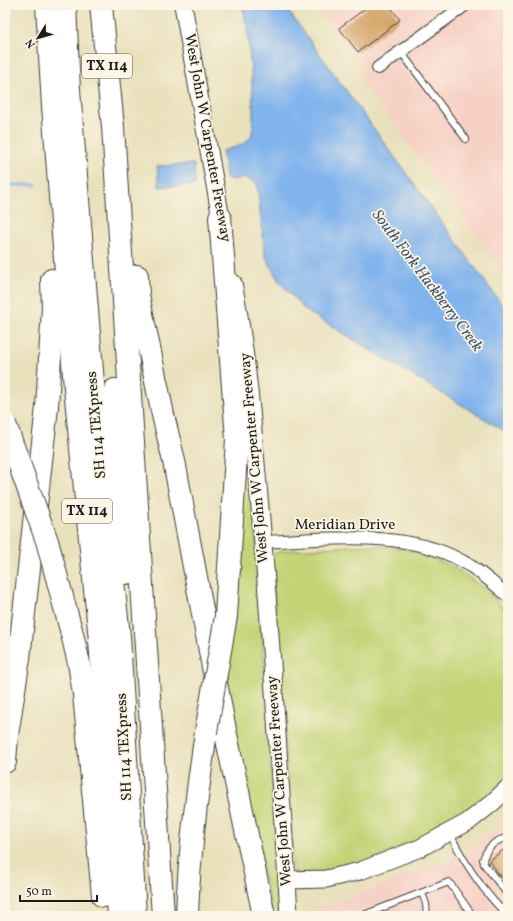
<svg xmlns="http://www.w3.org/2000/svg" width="513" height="921" font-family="Vollkorn,serif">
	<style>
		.built { fill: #f7d1c6 }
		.green { fill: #c3d477; stroke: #70784a }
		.water { fill: #81b3ed; stroke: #4e6884 }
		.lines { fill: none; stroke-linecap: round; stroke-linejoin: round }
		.stream { stroke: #81b3ed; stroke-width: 3 }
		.building { fill: #d09d5b }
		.lane-casing { stroke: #3b3a34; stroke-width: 8 }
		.street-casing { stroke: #3b3a34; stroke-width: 14 }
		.secondary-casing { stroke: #3b3a34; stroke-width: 19 }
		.highway-casing { stroke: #3b3a34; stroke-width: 24 }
		.lane { stroke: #fff; stroke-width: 6 }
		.street { stroke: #fff; stroke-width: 12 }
		.secondary { stroke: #fff; stroke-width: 17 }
		.highway { stroke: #fff; stroke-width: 22 }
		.highway-bridge-casing { stroke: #3b3a34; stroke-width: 24; stroke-linecap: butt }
		.highway-bridge { stroke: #fff; stroke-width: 22 }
		.labels { text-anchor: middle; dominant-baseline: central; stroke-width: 3.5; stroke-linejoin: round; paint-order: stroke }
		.shield { fill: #fcf5e5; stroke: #5f5d58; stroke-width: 1 }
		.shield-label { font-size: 14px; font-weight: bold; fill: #1c1c1c }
		.street-label { font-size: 15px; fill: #1c1c1c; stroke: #fcf5e5 }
		.water-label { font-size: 16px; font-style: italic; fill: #445870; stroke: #fcf5e5 }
	</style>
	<rect width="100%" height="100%" fill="#fcf5e5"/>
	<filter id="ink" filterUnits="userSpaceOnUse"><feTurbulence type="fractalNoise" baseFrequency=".025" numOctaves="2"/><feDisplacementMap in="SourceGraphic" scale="8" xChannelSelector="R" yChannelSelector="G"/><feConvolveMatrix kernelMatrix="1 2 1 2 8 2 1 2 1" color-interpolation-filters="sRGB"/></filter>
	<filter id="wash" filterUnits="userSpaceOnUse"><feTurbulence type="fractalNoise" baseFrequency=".012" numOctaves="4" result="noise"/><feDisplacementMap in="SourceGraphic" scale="16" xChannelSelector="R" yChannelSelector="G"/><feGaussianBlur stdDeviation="0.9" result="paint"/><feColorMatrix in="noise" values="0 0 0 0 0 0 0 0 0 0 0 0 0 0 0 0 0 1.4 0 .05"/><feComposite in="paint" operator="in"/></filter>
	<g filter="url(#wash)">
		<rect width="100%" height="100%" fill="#e9e1bc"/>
		<!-- built -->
		<g class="built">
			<polygon points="314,5 508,5 508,277 360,79 362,64"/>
			<polygon points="508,820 508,916 322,916 321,907 454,859"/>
		</g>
		<!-- green -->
		<g class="green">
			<polygon points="239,343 250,450 281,916 272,916 224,686"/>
			<polygon points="366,545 398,548 422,553 458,570 486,590 508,613 508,781 499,790 448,826 368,862 322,874 296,873 293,869 272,558 275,554 281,551"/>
		</g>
		<!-- water -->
		<g class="water">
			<path d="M242,5H284L508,313V433L305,310L279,281L270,266L265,255L257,183L246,178L227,180L222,151C232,148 246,146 251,136C257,125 248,18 242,5Z"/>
			<polygon points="194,164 195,185 159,187 157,166"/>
		</g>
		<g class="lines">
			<!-- stream -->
			<polyline class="stream" points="5,185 36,185"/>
		</g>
		<g id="blocks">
			<!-- building -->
			<g class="building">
				<polygon points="370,5 389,5 400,20 358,52 339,28"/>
				<polygon points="508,849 508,885 489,861 503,850 505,852"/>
			</g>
		</g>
	</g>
	<g filter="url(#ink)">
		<use href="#blocks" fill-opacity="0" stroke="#3b3a34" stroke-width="1"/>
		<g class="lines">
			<defs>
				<g id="lane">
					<polyline points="401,52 466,139"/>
					<path d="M450,834C465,864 483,892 508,916"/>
					<path d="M508,838C496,839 486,848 483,860L484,864L508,895"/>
					<polyline points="422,893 426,904 427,916"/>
					<polyline points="501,909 508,904"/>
					<polyline points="361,916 449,882 473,916"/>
				</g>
				<g id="street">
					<polyline points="378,68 465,5"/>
					<path d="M263,542C325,539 406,529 462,561C479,570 493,583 508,596"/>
				</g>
				<g id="secondary">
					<polyline points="183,5 223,230"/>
					<path d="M233,283C248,357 253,433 260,508C271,632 278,756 287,880L289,916"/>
					<polyline points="287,880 326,879 360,871 420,848 468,822 492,803 508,788"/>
				</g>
				<g id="highway">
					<polyline points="47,5 53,106 75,388 100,640 119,916"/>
					<polyline points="65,5 69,90 98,444 119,636 135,916"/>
					<polyline points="101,5 113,127 163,916"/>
					<polyline points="220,217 237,439 226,616"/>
					<polyline points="137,276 138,295 163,415 174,461 224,725 264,916"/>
					<polyline points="115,390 126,573"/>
					<polyline points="71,630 79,663 84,694 103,896"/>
					<polyline points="5,762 7,735 19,658 47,407 53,308 52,280"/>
					<path d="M187,916C189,854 197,794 206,732"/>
				</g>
			</defs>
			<!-- lane casing -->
			<use href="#lane" class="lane-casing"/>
			<!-- street casing -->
			<use href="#street" class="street-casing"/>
			<!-- secondary casing -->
			<use href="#secondary" class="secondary-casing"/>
			<!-- highway casing -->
			<use href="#highway" class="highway-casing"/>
			<!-- lane -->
			<use href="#lane" class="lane"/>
			<!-- street -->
			<use href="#street" class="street"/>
			<!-- secondary -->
			<use href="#secondary" class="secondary"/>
			<!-- highway -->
			<use href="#highway" class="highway"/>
			<defs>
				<g id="highway-bridge">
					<polyline points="5,424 47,541 71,630"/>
					<polyline points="206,732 226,616"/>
				</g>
			</defs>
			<!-- highway-bridge casing -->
			<use href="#highway-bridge" class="highway-bridge-casing"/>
			<!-- highway-bridge -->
			<use href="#highway-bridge" class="highway-bridge"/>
		</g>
	</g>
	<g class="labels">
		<!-- shield labels -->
		<g class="shield">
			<rect x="82" y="54" width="50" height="24" rx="3"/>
			<rect x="62" y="499" width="50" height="24" rx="3"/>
		</g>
		<g class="shield-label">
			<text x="107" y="66">TX 114</text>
			<text x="87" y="511">TX 114</text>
		</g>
		<!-- street labels -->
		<g class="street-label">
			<text transform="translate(207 138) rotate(80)">West John W Carpenter Freeway</text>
			<text transform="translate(97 425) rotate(-95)">SH 114 TEXpress</text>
			<text transform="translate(255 458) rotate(-95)">West John W Carpenter Freeway</text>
			<text x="345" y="525">Meridian Drive</text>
			<text transform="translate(125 747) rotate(-93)">SH 114 TEXpress</text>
			<text transform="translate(280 781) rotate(-94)">West John W Carpenter Freeway</text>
		</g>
		<!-- water labels -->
		<g class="water-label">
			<text transform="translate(427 281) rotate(53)">South Fork Hackberry Creek</text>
		</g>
	</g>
	<!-- margin -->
	<rect width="513" height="921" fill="none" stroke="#fcf5e5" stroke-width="20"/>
	<!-- north arrow -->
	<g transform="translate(38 38) rotate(233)" stroke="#fcf5e5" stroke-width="3" paint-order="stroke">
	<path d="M0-3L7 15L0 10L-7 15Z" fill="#1c1c1c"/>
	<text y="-6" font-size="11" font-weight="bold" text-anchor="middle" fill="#1c1c1c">N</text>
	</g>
	<!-- scale -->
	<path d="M20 895v6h77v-6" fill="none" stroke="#1c1c1c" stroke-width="2"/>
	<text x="26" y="895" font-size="12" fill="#1c1c1c" stroke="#fcf5e5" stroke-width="3" paint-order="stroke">50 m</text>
</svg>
